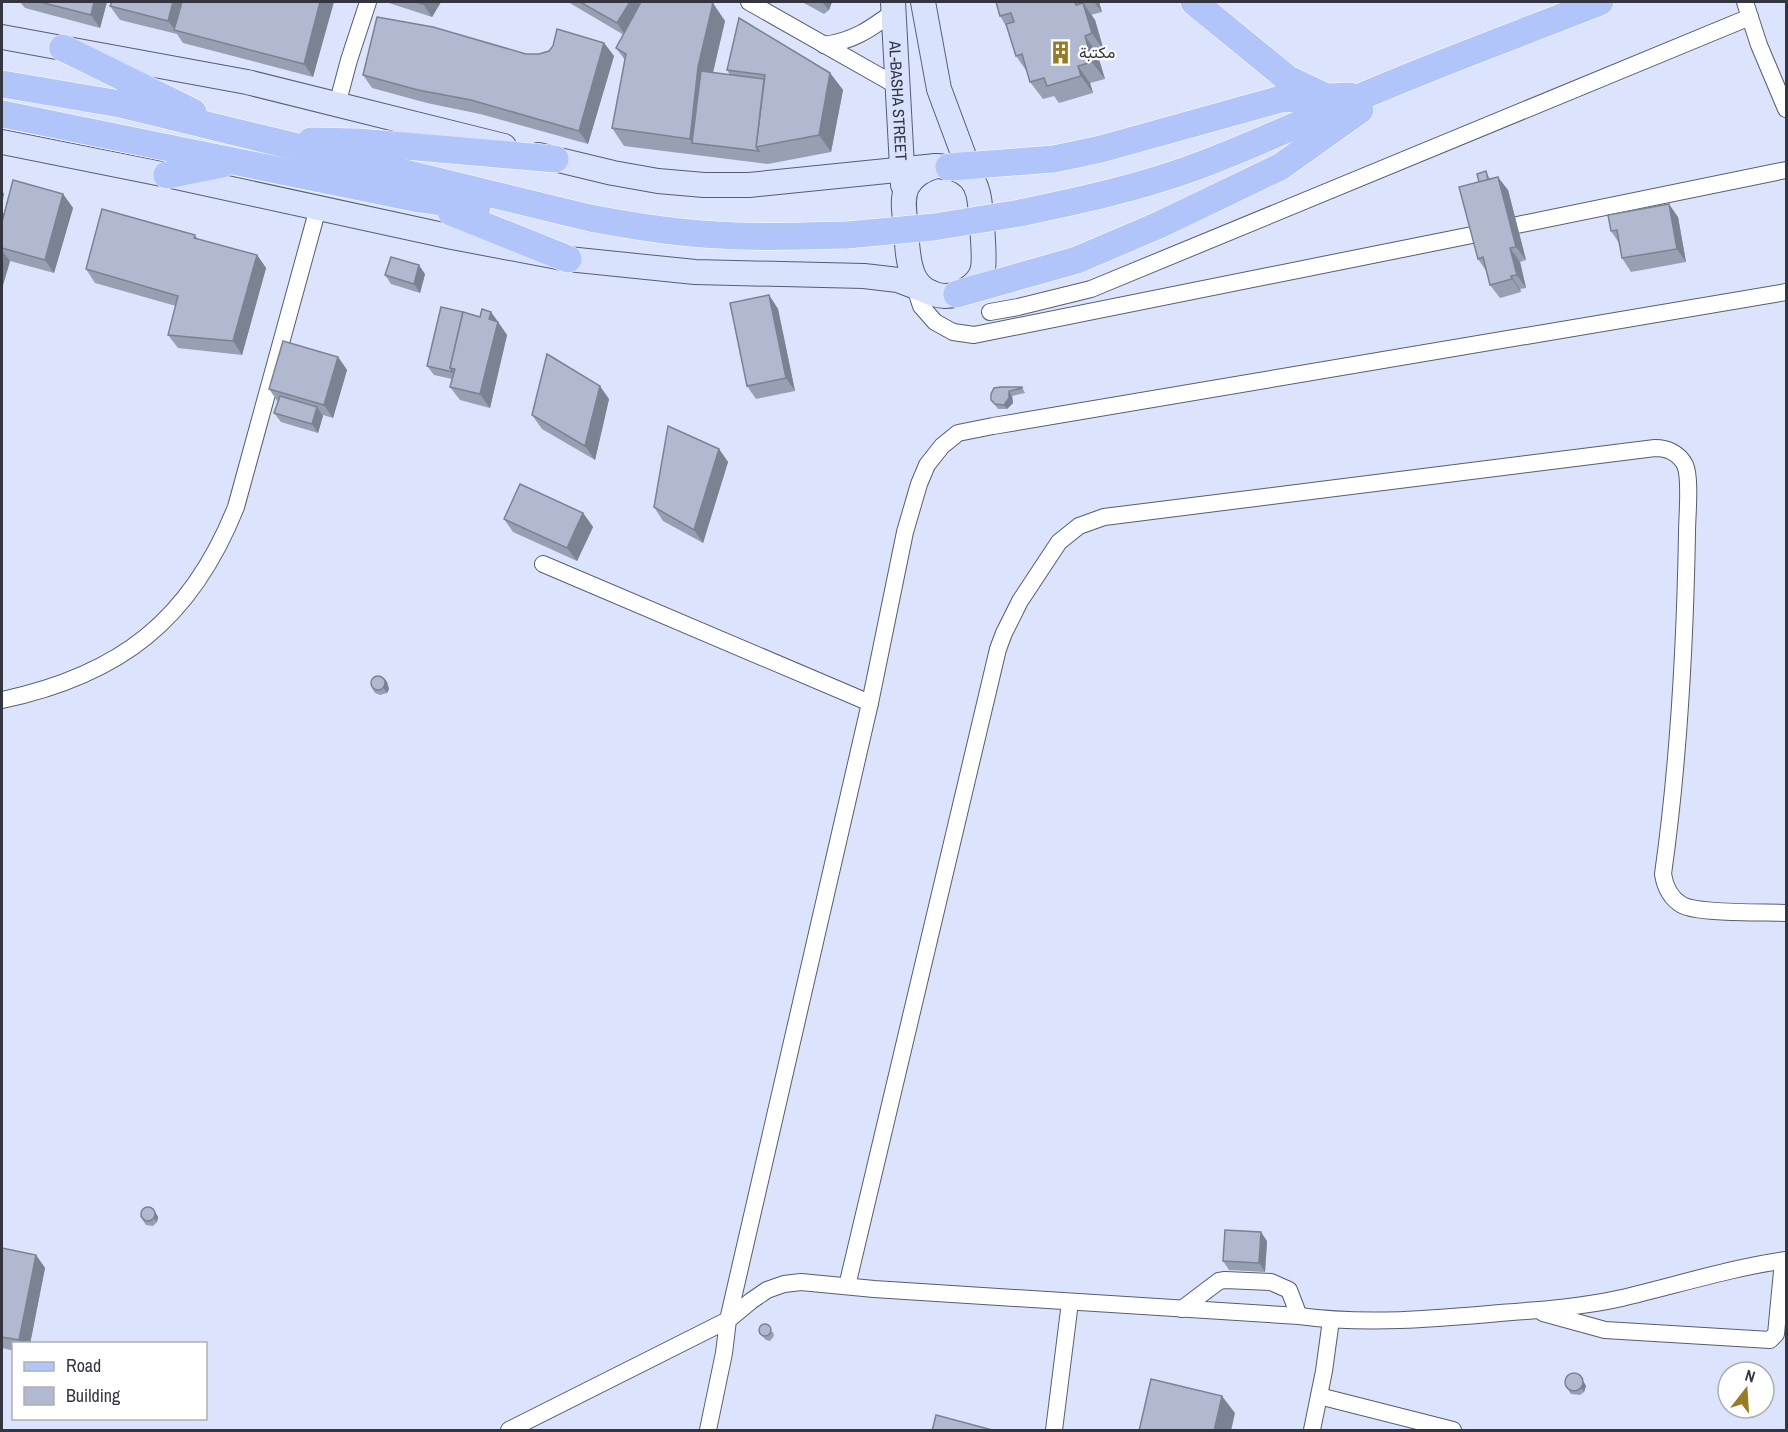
<svg xmlns="http://www.w3.org/2000/svg" width="1788" height="1432" font-family="'Archivo Narrow',Vazirmatn,sans-serif">
	<style>
		.lines { fill: none; stroke-linecap: round; stroke-linejoin: round }
		.street-casing { stroke: #555d71; stroke-width: 18 }
		.secondary-casing { stroke: #555d71; stroke-width: 26 }
		.primary-casing { stroke: #fff; stroke-width: 28 }
		.street { stroke: #fff; stroke-width: 16 }
		.secondary { stroke: #d9e2fd; stroke-width: 24 }
		.primary { stroke: #b2c5fb; stroke-width: 27 }
		.primary-bridge-casing { stroke: #fff; stroke-width: 28; stroke-linecap: butt }
		.primary-bridge { stroke: #b2c5fb; stroke-width: 27 }
		.wall { fill: #979fb3 }
		.shaded-wall { fill: #7b8292 }
		.building { fill: #b0b9d0; stroke: #7b8292; stroke-width: 1.5 }
		.labels { text-anchor: middle; dominant-baseline: central; stroke-width: 4.5; stroke-linejoin: round; paint-order: stroke }
		.poi-label { font-size: 16px; fill: #333640; stroke: #fff; text-anchor: start }
		.street-label { font-size: 16px; fill: #333640; stroke: #fff }
	</style>
	<rect width="100%" height="100%" fill="#dbe4fc"/>
	<g class="lines">
		<defs>
			<g id="street">
				<polyline points="749,2 899,87"/>
				<polyline points="1745,2 1759,45 1786,109"/>
				<path d="M824,45C854,41 870,29 895,11"/>
				<polyline points="337,105 349,60 368,2"/>
				<polyline points="1517,225 1786,170"/>
				<polyline points="913,281 921,306 935,322 953,332 974,335 1477,234"/>
				<polyline points="990,312 1018,307 1091,289 1750,17"/>
				<polyline points="543,564 870,703"/>
				<path d="M2,700C120,675 191,620 236,507L318,208"/>
				<path d="M847,1286L998,649L1004,633L1020,601L1059,542L1079,526L1104,517L1655,448C1667,448 1679,453 1685,465C1691,478 1687,516 1687,533C1685,646 1679,761 1663,874C1665,887 1670,898 1682,905C1698,914 1765,912 1786,913"/>
				<polyline points="1182,1309 1219,1281 1225,1280 1271,1282 1289,1290 1299,1316"/>
				<polyline points="1543,1313 1605,1330 1770,1340 1776,1334 1783,1261"/>
				<polyline points="1319,1396 1453,1430"/>
				<polyline points="509,1430 728,1320 870,703 905,532 919,484 927,465 942,446 958,433 993,426 1786,292"/>
				<path d="M708,1430L724,1353L728,1320L751,1301L767,1290L784,1284L801,1282L874,1289L1299,1316C1366,1325 1433,1319 1500,1313C1540,1310 1582,1307 1622,1298C1677,1285 1730,1268 1786,1260"/>
				<polyline points="1054,1430 1070,1302"/>
				<polyline points="1312,1430 1324,1371 1331,1320"/>
			</g>
			<g id="secondary">
				<path id="s1" d="M893,2L903,185"/>
				<polyline points="923,2 939,89 974,183"/>
				<polyline points="2,37 247,82 504,146"/>
				<polyline points="2,142 167,175 452,237 568,259 695,272 864,276 898,280 932,293"/>
				<polyline points="538,155 613,173 658,181 704,185 749,185 936,166"/>
				<path d="M936,166C949,167 960,168 970,178C973,181 976,186 977,190C981,199 985,258 983,268C980,284 961,296 945,296C907,294 908,256 906,228C905,215 901,200 907,187C913,175 924,170 936,166Z"/>
			</g>
			<g id="primary">
				<polyline points="1194,2 1288,79 1322,95"/>
				<polyline points="63,48 193,112"/>
				<path d="M2,84L120,104L590,218C632,226 675,233 718,235C761,238 804,236 847,235"/>
				<polyline points="2,114 419,199 477,207"/>
				<polyline points="311,141 359,142 555,159"/>
				<polyline points="949,167 1054,159 1101,149 1281,99 1350,96"/>
				<polyline points="167,175 222,164"/>
				<polyline points="451,212 568,259"/>
				<path d="M1020,213C1077,201 1133,189 1187,170C1250,148 1310,118 1372,92C1447,60 1524,32 1600,2"/>
				<polyline points="957,294 1077,260 1159,225 1280,167 1360,110"/>
			</g>
		</defs>
		<!-- street casing -->
		<use href="#street" class="street-casing"/>
		<!-- secondary casing -->
		<use href="#secondary" class="secondary-casing"/>
		<!-- primary casing -->
		<use href="#primary" class="primary-casing"/>
		<!-- street -->
		<use href="#street" class="street"/>
		<!-- secondary -->
		<use href="#secondary" class="secondary"/>
		<!-- primary -->
		<use href="#primary" class="primary"/>
		<defs>
			<polyline id="primary-bridge" points="847,235 934,227 1020,213"/>
		</defs>
		<!-- primary-bridge casing -->
		<use href="#primary-bridge" class="primary-bridge-casing"/>
		<!-- primary-bridge -->
		<use href="#primary-bridge" class="primary-bridge"/>
	</g>
	<!-- wall -->
	<g class="wall">
		<polygon points="20,2 107,2 100,28 25,8"/>
		<polygon points="386,2 385,2 441,2 432,17"/>
		<polygon points="568,2 709,2 725,21 713,73 730,75 727,70 830,73 843,90 831,152 768,164 624,146 612,128 625,60 616,48 624,35"/>
		<polygon points="802,2 832,2 829,10 824,14"/>
		<polygon points="996,2 1099,2 1102,12 1091,15 1095,20 1104,51 1097,53 1105,79 1090,83 1093,93 1059,103 1054,96 1043,99 1030,82 1028,73 1016,56 1006,26 1000,16"/>
		<polygon points="110,6 329,15 313,77 183,43 177,34 120,20"/>
		<polygon points="604,43 614,56 588,144 480,114 427,103 372,88 363,75 526,54 539,54"/>
		<polygon points="1486,171 1490,179 1508,190 1526,260 1520,262 1526,288 1520,289 1521,292 1500,298 1490,285 1487,272 1478,259"/>
		<polygon points="63,194 73,208 54,273 10,261 3,285 2,284 2,213 4,213"/>
		<polygon points="1678,217 1686,262 1631,272 1622,258 1619,243 1611,231"/>
		<polygon points="195,235 198,239 257,255 266,268 242,355 178,348 168,335 176,306 95,283 86,269"/>
		<polygon points="425,274 420,293 391,284 385,275"/>
		<polygon points="769,295 778,309 795,391 756,399 747,386"/>
		<polygon points="491,312 507,335 490,408 460,400 450,387 452,379 434,375 427,366 480,317"/>
		<polygon points="338,357 347,370 333,418 323,415 318,433 281,422 274,413 278,402 269,389"/>
		<polygon points="1022,387 1025,393 1012,396 1013,403 1007,409 998,409 991,400 991,394"/>
		<polygon points="609,399 595,460 542,429 532,415"/>
		<polygon points="719,449 728,462 703,543 663,521 654,507"/>
		<polygon points="583,513 593,527 577,561 513,532 504,519"/>
		<polygon points="384,678 387,682 389,689 387,693 380,695 375,693 372,688"/>
		<polygon points="153,1208 158,1217 157,1222 153,1226 146,1225 140,1216"/>
		<polygon points="1267,1241 1265,1272 1229,1270 1223,1261"/>
		<polygon points="2,1248 36,1255 45,1268 30,1344 14,1344 14,1351 2,1348"/>
		<polygon points="759,1329 773,1332 774,1336 770,1341 766,1340 759,1333"/>
		<polygon points="1580,1376 1586,1386 1584,1392 1580,1395 1571,1394 1565,1385"/>
	</g>
	<!-- shaded-wall -->
	<g class="shaded-wall">
		<polygon points="94,2 107,2 100,28 91,15"/>
		<polygon points="173,2 186,2 175,30 168,21"/>
		<polygon points="320,2 334,2 313,77 304,64"/>
		<polygon points="424,2 441,2 432,17 423,4"/>
		<polygon points="630,2 647,2 626,36 617,23"/>
		<polygon points="822,2 832,2 829,10"/>
		<polygon points="1094,2 1099,2 1102,12"/>
		<polygon points="713,3 725,21 710,84 692,143 690,139 698,67"/>
		<polygon points="1083,3 1095,20 1104,51 1092,33"/>
		<polygon points="1085,36 1097,53 1105,79 1092,62"/>
		<polygon points="604,43 614,56 588,144 579,131"/>
		<polygon points="1078,66 1090,83 1093,93 1081,76"/>
		<polygon points="830,73 843,90 831,152 819,135"/>
		<polygon points="1498,177 1508,190 1526,260 1516,247"/>
		<polygon points="2,190 4,194 2,205"/>
		<polygon points="63,194 73,208 54,273 45,260"/>
		<polygon points="1669,204 1678,217 1686,262 1677,249"/>
		<polygon points="1510,248 1520,262 1526,288 1517,275"/>
		<polygon points="3,252 10,261 3,285 2,283 2,258"/>
		<polygon points="257,255 266,268 242,355 233,341"/>
		<polygon points="419,265 425,274 420,293 414,284"/>
		<polygon points="1511,276 1520,289 1521,292 1512,279"/>
		<polygon points="769,295 778,309 795,391 786,378"/>
		<polygon points="491,312 507,335 490,408 480,394 489,319"/>
		<polygon points="338,357 347,370 333,418 324,405"/>
		<polygon points="600,386 609,399 595,460 585,446"/>
		<polygon points="1009,391 1012,396 1013,403 1007,409 1004,405"/>
		<polygon points="317,407 323,416 318,433 312,424"/>
		<polygon points="719,449 728,462 703,543 694,530"/>
		<polygon points="583,513 593,527 577,561 567,548"/>
		<polygon points="384,678 387,682 389,689 387,693 384,689"/>
		<polygon points="153,1208 158,1217 157,1222 154,1218"/>
		<polygon points="1261,1232 1267,1241 1265,1272 1259,1263"/>
		<polygon points="36,1255 45,1268 30,1344 21,1344 19,1340"/>
		<polygon points="1580,1376 1586,1386 1584,1392 1581,1387"/>
		<polygon points="1222,1396 1235,1413 1231,1431 1214,1431"/>
	</g>
	<!-- building -->
	<g class="building">
		<polygon points="40,2 94,2 91,15"/>
		<polygon points="112,2 173,2 168,21 110,6"/>
		<polygon points="182,2 320,2 304,64 174,30"/>
		<polygon points="415,2 424,2 423,4"/>
		<polygon points="580,2 630,2 617,23"/>
		<polygon points="641,2 709,2 713,3 698,67 690,139 612,128 626,54 616,48"/>
		<polygon points="996,2 1075,2 1076,5 1083,3 1092,33 1085,36 1092,62 1078,66 1081,76 1047,86 1044,78 1030,82 1022,54 1016,56 1006,24 1014,22 1011,13 1000,16"/>
		<polygon points="377,17 433,27 526,54 539,54 549,51 553,46 557,29 604,43 579,131 471,100 418,90 363,75"/>
		<polygon points="739,18 830,73 819,135 756,147 765,75 727,70"/>
		<polygon points="701,71 764,79 756,147 759,151 692,143"/>
		<polygon points="1486,171 1488,180 1479,182 1477,174"/>
		<polygon points="1498,177 1516,247 1510,248 1517,275 1511,276 1512,279 1490,285 1483,257 1478,259 1459,187"/>
		<polygon points="13,180 63,194 45,260 2,248 2,222"/>
		<polygon points="1669,204 1677,249 1622,258 1617,230 1611,231 1608,215"/>
		<polygon points="102,209 195,235 194,238 257,255 233,341 168,335 178,296 86,269"/>
		<polygon points="391,257 419,265 414,284 385,275"/>
		<polygon points="769,295 786,378 747,386 730,303"/>
		<polygon points="441,307 463,312 450,368 453,372 427,366"/>
		<polygon points="482,309 491,312 489,319 498,322 480,394 450,387 455,369 450,368 463,312 480,317"/>
		<polygon points="283,341 338,357 324,405 269,389"/>
		<polygon points="547,354 600,386 585,446 532,415"/>
		<polygon points="1001,387 1022,387 1022,388 1009,391 1009,398 1004,405 995,404 991,400 991,394 994,388"/>
		<polygon points="280,396 317,407 312,424 274,413"/>
		<polygon points="668,426 719,449 694,530 654,507"/>
		<polygon points="520,484 583,513 567,548 504,519"/>
		<circle cx="378" cy="683" r="7"/>
		<circle cx="148" cy="1214" r="7"/>
		<polygon points="1225,1230 1261,1232 1259,1263 1223,1261"/>
		<polygon points="2,1248 36,1255 19,1340 2,1337"/>
		<circle cx="765" cy="1330" r="6"/>
		<circle cx="1574" cy="1382" r="9"/>
		<polygon points="1151,1379 1222,1396 1214,1431 1139,1431"/>
		<polygon points="936,1415 996,1431 932,1431"/>
	</g>
	<!-- icons -->
	<defs>
		<symbol id="building-bare" viewBox="-9 -9 18 18"><path d="M-4-6H4V6H1V3H-1V6H-4ZM-2.5-4.3h1.7v1.8h-1.7ZM.8-4.3h1.7v1.8H.8ZM-2.5-1h1.7V.8h-1.7ZM.8-1h1.7V.8H.8Z" fill="#997b24" stroke="#fff" stroke-width="2.5" paint-order="stroke"/></symbol>
	</defs>
	<g fill-rule="evenodd">
		<use href="#building-bare" x="1044" y="36" width="33" height="33"/>
	</g>
	<g class="labels">
		<!-- poi labels -->
		<g class="poi-label">
			<text x="1079" y="52">مكتبة</text>
		</g>
		<!-- street labels -->
		<g class="street-label">
			<text stroke="none"><textPath href="#s1" startOffset="99">AL-BASHA STREET</textPath></text>
		</g>
	</g>
	<!-- border -->
	<rect width="1788" height="1432" fill="none" stroke="#333640" stroke-width="6"/>
	<!-- legend -->
	<rect x="12" y="1342" width="195" height="78" fill="#ffffff" stroke="#adafb3" stroke-width="1.5"/>
	<rect x="24" y="1362" width="30" height="9" fill="#b2c5fb" stroke="#adafb3" stroke-width="1.5"/>
	<text x="66" y="1372" font-size="18" fill="#333640">Road</text>
	<rect x="24" y="1387" width="30" height="18" fill="#b0b9d0" stroke="#adafb3" stroke-width="1.5"/>
	<text x="66" y="1402" font-size="18" fill="#333640">Building</text>
	<!-- north arrow -->
	<g transform="translate(1746 1390) rotate(17)"><circle r="28" fill="#ffffff" stroke="#adafb3" stroke-width="1.5"/>
	<path d="M0-4.5L10 22L0 15L-10 22Z" fill="#997b24"/>
	<text y="-9" font-size="16" font-weight="bold" text-anchor="middle" fill="#333640">N</text>
	</g>
</svg>
